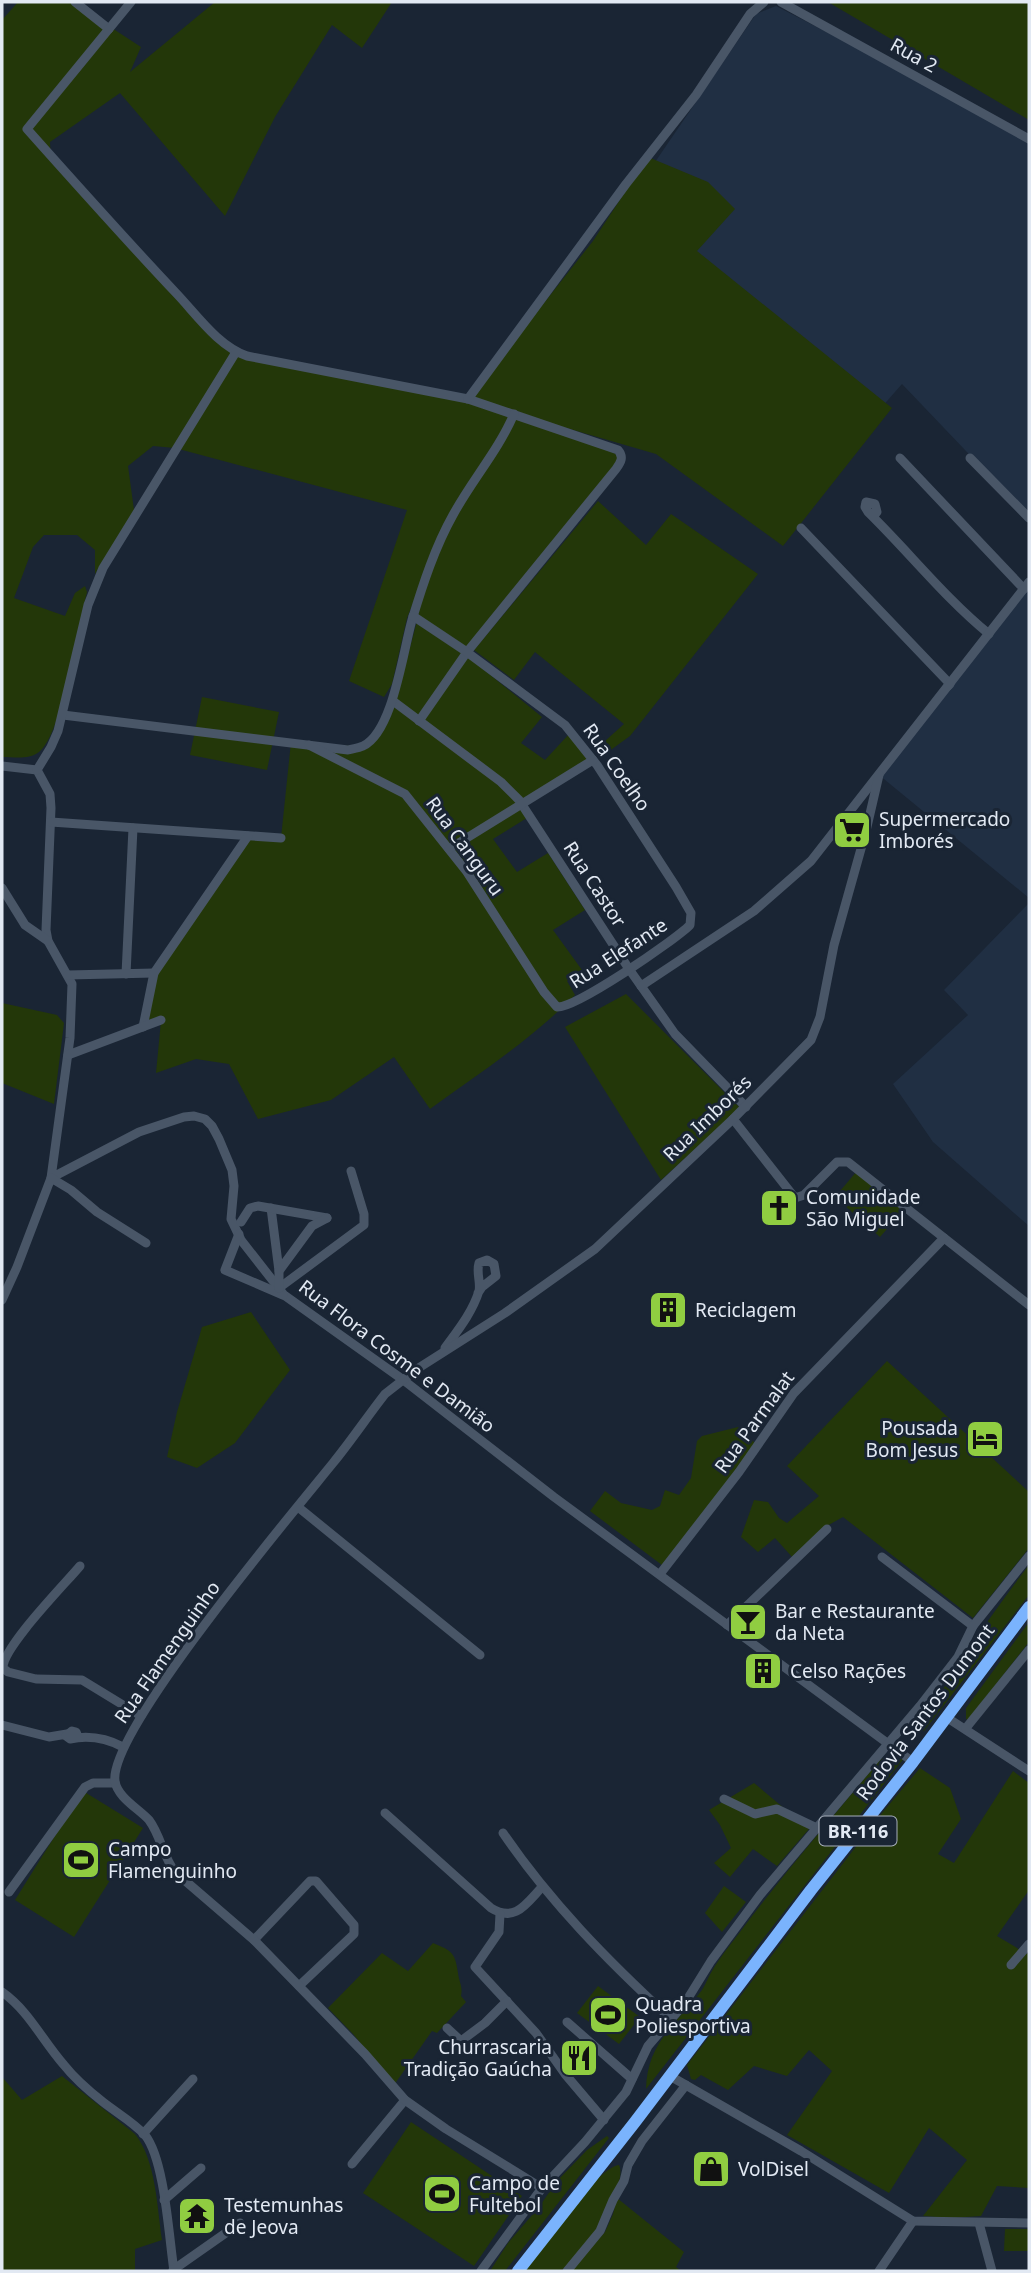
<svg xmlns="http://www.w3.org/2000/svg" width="1031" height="2273" font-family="'Noto Sans',sans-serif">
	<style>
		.built { fill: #202f43 }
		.green { fill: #233709 }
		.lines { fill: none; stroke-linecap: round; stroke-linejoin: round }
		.minor { stroke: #495667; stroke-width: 9 }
		.highway { stroke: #7ab3fd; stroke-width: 12 }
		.labels { text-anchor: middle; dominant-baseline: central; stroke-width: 6; stroke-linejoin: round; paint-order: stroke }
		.shield { fill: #1a2534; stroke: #a6aeba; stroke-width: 2 }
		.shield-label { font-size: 18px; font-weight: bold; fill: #e2e9f3 }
		.street-label { font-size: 19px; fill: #e2e9f3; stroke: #1a2534 }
		.poi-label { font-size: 19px; fill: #e2e9f3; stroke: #1a2534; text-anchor: start }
	</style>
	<rect width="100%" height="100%" fill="#1a2534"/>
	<!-- built -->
	<g class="built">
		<polygon points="776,6 1029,136 1029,517 902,384 873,417 687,256 651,168 756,14"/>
		<polygon points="1029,582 1029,898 879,775"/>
		<polygon points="1029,903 1029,1226 933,1142 893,1084 968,1015 944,990"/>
	</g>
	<!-- green -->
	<g class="green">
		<path d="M18,2H72L141,47L130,72L215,2H392L362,48L332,25L275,117L225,216L120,93L50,142L51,160L231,352L468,399L593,241L648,157L708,182L735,209L697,251L892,408L783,546L656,454L484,404L579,436L622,457L467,652L413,616L446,521L407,618L392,684L384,697L349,681L407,510L175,448L153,446L128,466L134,510L95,574V550L77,535H44L33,547L14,598L65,616L75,593L85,586L87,592C79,623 62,736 39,752C29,760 14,757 2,757V20Z"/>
		<polygon points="828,2 1029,2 1029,120"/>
		<polygon points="598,501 646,545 671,514 758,574 630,736 601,757 595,750 624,724 535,652 514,680 474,650"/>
		<path d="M417,621L467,656L542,717L521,743L545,760L570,733L593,760L523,804L530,816L493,839L517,872L548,853L585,910L553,930L582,970L567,981L575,995C532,1039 480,1073 430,1109L394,1057L331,1100L258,1119L229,1064L196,1059L156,1073L161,1021L143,1027L156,971L248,836L281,838L291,742L309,745L364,746L398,693Z"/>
		<polygon points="202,697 279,712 267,770 190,755"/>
		<polygon points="626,994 740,1108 661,1180 565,1027"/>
		<polygon points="2,1003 57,1015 64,1023 54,1104 2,1083"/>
		<polygon points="857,1171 903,1211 880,1237 835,1197"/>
		<polygon points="251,1312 290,1370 235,1443 197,1468 167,1457 177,1412 202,1327"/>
		<polygon points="887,1361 1029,1492 1029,1548 973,1618 843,1517 825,1527 793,1558 775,1538 758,1552 741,1537 754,1500 768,1502 779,1518 787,1523 819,1496 787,1466"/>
		<polygon points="738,1427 755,1443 715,1500 662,1565 590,1511 605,1491 621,1503 652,1510 660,1506 665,1490 679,1495 691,1478 697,1441 702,1436"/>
		<path d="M1029,1565V1595L924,1731L917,1732C951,1674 988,1618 1029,1565Z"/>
		<polygon points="1029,1622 1029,1642 968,1720 966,1719 966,1708"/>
		<path d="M895,1750L905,1757L646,2089C647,2043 676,2024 702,1990C706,1984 708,1977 712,1971C720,1957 731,1944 740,1932C784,1873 832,1818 879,1761Z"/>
		<polygon points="920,1768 950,1788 961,1819 938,1854 954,1863 1013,1771 1029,1783 1029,1890 997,1936 1027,1954 1029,1952 1029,2188 997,2186 981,2216 951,2218 923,2216 967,2160 929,2128 889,2193 787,2135 832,2071 809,2050 787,2076 754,2066 728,2090 701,2075 695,2080 691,2079 687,2065 882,1813"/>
		<polygon points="754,1783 809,1829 777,1866 753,1849 730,1877 714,1863 731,1848 720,1825 709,1810"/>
		<polygon points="83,1791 143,1828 74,1937 15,1900"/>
		<polygon points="724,1886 746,1902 722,1932 705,1913"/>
		<path d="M433,1943C452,1951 455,1952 458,1973C459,1982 463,1986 461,1996L466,2002L437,2033L432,2031L394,2085L354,2035L328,2008L382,1953L408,1971Z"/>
		<polygon points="598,1986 640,2017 619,2044 577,2013"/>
		<path d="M62,2076L135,2134C156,2160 157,2207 162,2240L135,2249V2271H2V2077L22,2100Z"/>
		<polygon points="411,2122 522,2196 474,2266 363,2193"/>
		<polygon points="607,2136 609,2138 505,2271 490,2271 508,2243 539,2207 557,2181 587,2150"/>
		<path d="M619,2165C629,2186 583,2257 563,2269C554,2273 536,2271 525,2271C542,2249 594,2169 619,2165Z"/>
		<polygon points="617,2198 684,2252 676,2267 681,2271 571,2271 605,2232 613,2214"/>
		<polygon points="1005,2229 1029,2229 1029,2251 1004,2251"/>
	</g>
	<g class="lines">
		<!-- minor -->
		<g class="minor">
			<polyline points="75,2 109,29"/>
			<path d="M131,2L27,129C76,184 125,239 176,293C197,315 218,346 247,356L468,399L618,450C624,457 621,462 616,469L467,652L419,721"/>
			<polyline points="781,2 1029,139"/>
			<polyline points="468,399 626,184 696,95 750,14 764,2"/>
			<polyline points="900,458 1024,589"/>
			<polyline points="970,458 1029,518"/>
			<path d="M873,517L877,512L875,504L866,502L865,507L868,512C909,552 944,597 989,634"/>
			<polyline points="801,528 950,684 948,686"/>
			<polyline points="393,701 501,782 519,800 629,969 675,1034 746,1107"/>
			<path d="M63,715L348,750C352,749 359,748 363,746C393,732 403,651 412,620C423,584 435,547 453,515C472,480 498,451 514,414"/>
			<path d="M309,745L405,794L467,872L544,992L557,1007C576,1008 674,941 690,925L691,913L676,887L597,765L565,725L464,650L413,616"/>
			<polyline points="2,766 37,770 50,794 51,808 46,930 48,941 72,984 70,1038 51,1178 139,1132 184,1117 194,1116 205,1119 212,1126 219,1139 232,1170 234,1186 231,1219 241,1240 284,1295 402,1379 554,1497 913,1762"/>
			<polyline points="37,770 51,747 58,731 88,605 103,568 236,352"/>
			<polyline points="51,822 281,838"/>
			<polyline points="449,849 593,760"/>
			<polyline points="2,888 25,925 48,941"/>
			<polyline points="126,974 133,828"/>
			<polyline points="68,975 154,973"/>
			<polyline points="641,986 754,911 811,861 1029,582"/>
			<polyline points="143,1027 154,973 248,836"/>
			<polyline points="68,1055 161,1020"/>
			<polyline points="733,1119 795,1198 804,1195 837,1162 848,1162 1029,1305"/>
			<polyline points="271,1208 279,1271"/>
			<polyline points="241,1222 250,1208 258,1206 327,1218"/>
			<polyline points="239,1234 225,1270 283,1295"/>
			<polyline points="279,1288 364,1225 364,1214 351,1171"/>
			<polyline points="279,1288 279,1271 312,1226 327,1218"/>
			<polyline points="2,1300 17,1267 51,1178 71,1190 97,1212 146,1243"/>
			<path d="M445,1348C458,1330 472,1313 479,1291C481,1282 476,1273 479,1263L487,1260L494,1264L496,1276L482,1287L478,1293"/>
			<polyline points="298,1507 480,1655"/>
			<polyline points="882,1557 973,1626"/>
			<path d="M80,1566C65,1584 2,1648 3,1668L8,1672L36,1679L82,1680L141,1716"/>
			<polyline points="660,1574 739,1472 794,1393 944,1238"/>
			<polyline points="727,1625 827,1529"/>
			<polyline points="946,1717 1029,1771"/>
			<polyline points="2,1725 49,1737 67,1734"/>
			<polyline points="966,1728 1029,1650"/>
			<path d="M78,1737L76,1732L72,1731L66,1736L70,1739C89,1735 106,1738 123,1747"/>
			<polyline points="724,1799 755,1814 777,1809 817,1828"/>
			<path d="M385,1813L491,1908C515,1923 526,1904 542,1887"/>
			<path d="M503,1833C550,1902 608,1961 670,2018"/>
			<polyline points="9,1892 85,1787 93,1783 115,1783"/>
			<polyline points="500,1914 499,1932 475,1967 536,2033 565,2074 604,2120"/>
			<polyline points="254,1940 310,1881 316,1881 354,1925 354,1934 299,1986"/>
			<polyline points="1011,1965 1029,1944"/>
			<path d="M2,1992C29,2011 42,2040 64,2065C75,2079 89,2091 103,2102C117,2113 133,2122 145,2135C165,2160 169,2239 174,2271"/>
			<polyline points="567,2022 632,2079"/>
			<polyline points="447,2028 461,2041 485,2023 507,2001"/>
			<polyline points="670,2076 801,2151 913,2221 1029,2223"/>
			<polyline points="143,2134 193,2079"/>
			<polyline points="352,2164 405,2100"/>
			<path d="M542,2188L446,2129L405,2100L365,2054L254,1940L175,1872C163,1857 161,1836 149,1820C139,1809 117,1797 115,1781C108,1732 295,1510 333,1463C351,1441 367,1417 385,1394L417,1369L505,1313L595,1249L733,1119L811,1040L820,1017L834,945L866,831L879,775"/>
			<polyline points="164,2200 201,2168"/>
			<polyline points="979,2223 992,2271"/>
			<polyline points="173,2270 240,2223"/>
			<polyline points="481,2271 542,2188 585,2142 626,2092 648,2046 685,2003 711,1961 760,1895 920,1706 958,1657 973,1626 1029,1556"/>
			<polyline points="567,2271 600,2231 613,2200 624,2181 628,2165 642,2141 686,2085"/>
			<polyline points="879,2271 913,2221"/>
		</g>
		<!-- highway -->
		<polyline class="highway" points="518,2271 635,2122 811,1890 913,1762 1029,1607"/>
	</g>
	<!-- icons -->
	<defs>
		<symbol id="supermarket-square" viewBox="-11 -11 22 22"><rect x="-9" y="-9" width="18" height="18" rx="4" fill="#90cd41" stroke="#1a2534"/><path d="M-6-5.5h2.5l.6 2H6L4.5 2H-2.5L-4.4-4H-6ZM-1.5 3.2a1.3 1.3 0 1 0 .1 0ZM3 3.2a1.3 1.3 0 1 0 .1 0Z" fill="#111"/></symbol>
		<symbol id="church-square" viewBox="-11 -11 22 22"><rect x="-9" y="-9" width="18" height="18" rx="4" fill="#90cd41" stroke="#1a2534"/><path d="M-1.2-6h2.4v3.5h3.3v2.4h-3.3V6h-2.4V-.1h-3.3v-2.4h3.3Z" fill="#111"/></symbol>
		<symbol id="building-square" viewBox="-11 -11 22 22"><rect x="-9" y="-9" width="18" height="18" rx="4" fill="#90cd41" stroke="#1a2534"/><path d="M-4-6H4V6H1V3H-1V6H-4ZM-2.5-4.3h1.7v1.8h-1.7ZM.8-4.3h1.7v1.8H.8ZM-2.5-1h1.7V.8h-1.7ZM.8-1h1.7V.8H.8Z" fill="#111"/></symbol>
		<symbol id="hotel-square" viewBox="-11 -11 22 22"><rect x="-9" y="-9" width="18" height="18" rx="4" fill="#90cd41" stroke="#1a2534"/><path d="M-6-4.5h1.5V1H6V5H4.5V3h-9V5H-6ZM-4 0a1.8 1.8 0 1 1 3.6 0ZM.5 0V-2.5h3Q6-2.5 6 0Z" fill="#111"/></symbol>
		<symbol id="bar-square" viewBox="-11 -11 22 22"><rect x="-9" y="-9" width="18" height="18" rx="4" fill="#90cd41" stroke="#1a2534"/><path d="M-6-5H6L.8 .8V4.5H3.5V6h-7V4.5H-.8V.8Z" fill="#111"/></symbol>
		<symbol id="stadium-square" viewBox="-11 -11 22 22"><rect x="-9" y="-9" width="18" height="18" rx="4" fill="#90cd41" stroke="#1a2534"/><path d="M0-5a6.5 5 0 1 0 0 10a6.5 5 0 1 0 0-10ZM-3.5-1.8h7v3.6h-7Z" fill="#111"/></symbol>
		<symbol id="restaurant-square" viewBox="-11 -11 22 22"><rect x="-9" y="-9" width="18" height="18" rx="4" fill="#90cd41" stroke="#1a2534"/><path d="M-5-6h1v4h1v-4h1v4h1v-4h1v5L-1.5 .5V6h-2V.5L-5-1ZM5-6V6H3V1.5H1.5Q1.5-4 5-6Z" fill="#111"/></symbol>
		<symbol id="shop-square" viewBox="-11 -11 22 22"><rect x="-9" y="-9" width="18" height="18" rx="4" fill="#90cd41" stroke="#1a2534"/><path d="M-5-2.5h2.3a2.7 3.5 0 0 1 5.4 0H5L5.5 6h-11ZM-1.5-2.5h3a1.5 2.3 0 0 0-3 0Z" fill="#111"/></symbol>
		<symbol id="temple-square" viewBox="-11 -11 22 22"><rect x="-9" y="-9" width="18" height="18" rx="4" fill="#90cd41" stroke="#1a2534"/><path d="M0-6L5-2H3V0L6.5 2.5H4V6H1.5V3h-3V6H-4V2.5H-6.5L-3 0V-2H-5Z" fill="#111"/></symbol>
	</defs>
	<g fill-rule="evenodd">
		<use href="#supermarket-square" x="830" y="808" width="44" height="44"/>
		<use href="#church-square" x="757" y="1186" width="44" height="44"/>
		<use href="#building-square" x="646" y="1288" width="44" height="44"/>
		<use href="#hotel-square" x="963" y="1417" width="44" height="44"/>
		<use href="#bar-square" x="726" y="1600" width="44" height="44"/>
		<use href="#building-square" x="741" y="1649" width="44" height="44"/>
		<use href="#stadium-square" x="59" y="1838" width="44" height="44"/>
		<use href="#stadium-square" x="586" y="1993" width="44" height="44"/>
		<use href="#restaurant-square" x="557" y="2036" width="44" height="44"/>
		<use href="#shop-square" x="689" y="2147" width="44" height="44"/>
		<use href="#stadium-square" x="420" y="2172" width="44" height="44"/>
		<use href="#temple-square" x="175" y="2194" width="44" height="44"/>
	</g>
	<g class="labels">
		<!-- shield labels -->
		<rect class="shield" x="819.5" y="1816.5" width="77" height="29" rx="5"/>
		<g class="shield-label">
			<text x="858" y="1831">BR-116</text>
		</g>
		<!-- street labels -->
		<g class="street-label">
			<text transform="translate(914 55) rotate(29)">Rua 2</text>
			<text transform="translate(617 767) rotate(55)">Rua Coelho</text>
			<text transform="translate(465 846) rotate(54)">Rua Canguru</text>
			<text transform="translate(595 884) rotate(57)">Rua Castor</text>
			<text transform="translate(618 953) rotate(-33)">Rua Elefante</text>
			<text transform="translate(707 1118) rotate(-44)">Rua Imborés</text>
			<text transform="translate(397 1356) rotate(37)">Rua Flora Cosme e Damião</text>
			<text transform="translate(754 1422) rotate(-54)">Rua Parmalat</text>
			<text transform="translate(167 1652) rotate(-55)">Rua Flamenguinho</text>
			<text transform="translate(925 1712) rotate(-53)">Rodovia Santos Dumont</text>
		</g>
		<!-- poi labels -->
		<g class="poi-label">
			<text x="879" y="819">Supermercado<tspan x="879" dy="22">Imborés</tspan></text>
			<text x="806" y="1197">Comunidade<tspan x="806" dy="22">São Miguel</tspan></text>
			<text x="695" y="1310">Reciclagem</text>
			<text x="958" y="1428" text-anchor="end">Pousada<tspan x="958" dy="22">Bom Jesus</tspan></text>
			<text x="775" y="1611">Bar e Restaurante<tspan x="775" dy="22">da Neta</tspan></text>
			<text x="790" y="1671">Celso Rações</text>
			<text x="108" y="1849">Campo<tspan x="108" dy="22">Flamenguinho</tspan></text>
			<text x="635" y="2004">Quadra<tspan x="635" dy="22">Poliesportiva</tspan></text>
			<text x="552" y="2047" text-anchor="end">Churrascaria<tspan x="552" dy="22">Tradição Gaúcha</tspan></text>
			<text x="738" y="2169">VolDisel</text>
			<text x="469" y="2183">Campo de<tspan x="469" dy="22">Fultebol</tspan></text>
			<text x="224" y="2205">Testemunhas<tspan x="224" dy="22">de Jeova</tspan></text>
		</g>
	</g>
	<!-- border -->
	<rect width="1031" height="2273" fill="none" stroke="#e2e9f3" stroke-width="7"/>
</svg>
